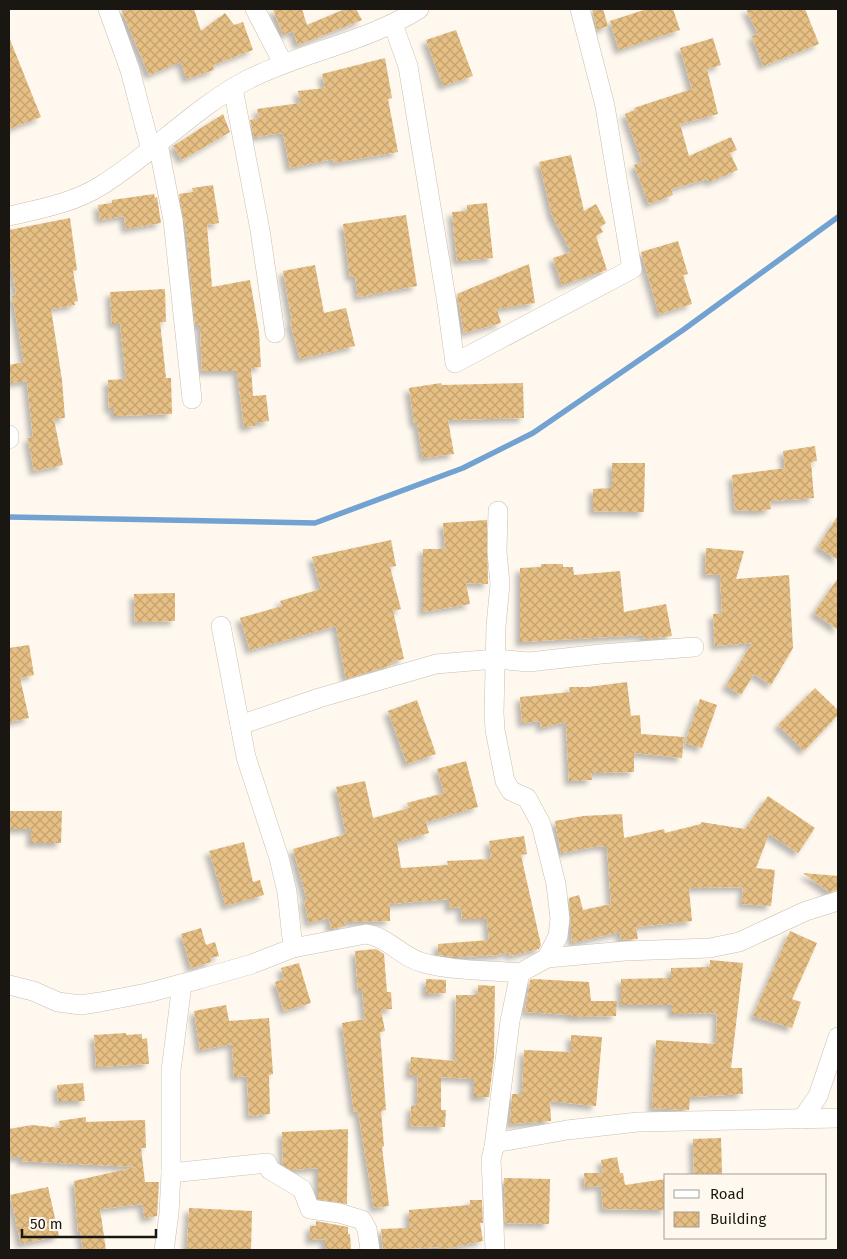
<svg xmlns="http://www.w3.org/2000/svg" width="847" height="1259" font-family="'Fira Sans',sans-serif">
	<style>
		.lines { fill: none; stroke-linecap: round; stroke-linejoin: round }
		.stream { stroke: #71a2d2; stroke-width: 5.5 }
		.building { fill: url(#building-cross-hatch); filter: url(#shadow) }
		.minor-casing { stroke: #c9bfb1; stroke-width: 20 }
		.minor { stroke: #fff; stroke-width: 19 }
	</style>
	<defs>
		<pattern id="building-cross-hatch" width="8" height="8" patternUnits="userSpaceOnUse" patternTransform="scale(1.25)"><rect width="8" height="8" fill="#e5bf83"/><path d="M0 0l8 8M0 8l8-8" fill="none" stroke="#c4a370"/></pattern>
		<filter id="shadow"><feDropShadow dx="-4.5" dy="4.5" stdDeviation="2.5" flood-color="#0004"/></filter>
	</defs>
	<rect width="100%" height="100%" fill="#fef8ef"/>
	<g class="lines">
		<!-- stream -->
		<polyline class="stream" points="9,517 315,523 463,468 533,433 683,330 838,217"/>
	</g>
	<!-- building -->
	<g class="building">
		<polygon points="121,9 194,9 201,31 225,13 234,25 243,22 253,50 213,65 214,70 187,79 181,62 149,75"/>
		<polygon points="273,9 302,9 307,25 345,9 356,9 362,20 298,45 293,31 283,35"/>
		<polygon points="592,9 603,9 608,26 597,30"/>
		<polygon points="647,9 673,9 680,30 619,50 610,21"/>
		<polygon points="746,9 805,9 819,44 763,66 752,36 758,34"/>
		<polygon points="456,30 473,76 443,86 426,40"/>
		<polygon points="9,37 41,117 9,129"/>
		<polygon points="713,38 721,65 707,69 718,114 680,124 689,156 731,137 737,150 730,153 738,170 710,182 708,179 671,189 673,195 649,204 634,165 642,162 625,114 635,110 634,108 692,89 680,48"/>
		<polygon points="385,58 392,98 388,99 398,152 334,163 333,159 290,168 283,133 254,137 250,120 259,118 257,109 300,103 298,91 325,88 322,74"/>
		<polygon points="223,114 230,132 182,160 173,146"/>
		<polygon points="571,155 584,211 596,204 606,223 600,227 603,232 596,236 607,270 562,285 553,258 571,252 552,215 539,162"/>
		<polygon points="213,185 219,223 207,225 212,287 250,280 259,332 261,367 251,368 253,396 266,395 269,421 255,423 255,426 244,427 237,371 202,371 200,324 195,325 187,237 179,194 193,192 192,188"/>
		<polygon points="154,194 155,198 157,197 161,223 126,229 124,216 100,220 98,205 112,203 112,200"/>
		<polygon points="487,203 493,258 457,261 452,212 467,211 467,205"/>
		<polygon points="406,215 417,286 358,297 355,276 350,277 343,224"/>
		<polygon points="70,218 77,270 73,271 78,301 74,302 75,305 51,309 62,380 65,418 54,419 63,465 34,471 28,438 33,437 27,381 11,383 9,365 24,362 12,296 16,295 9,252 9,230"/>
		<polygon points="678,241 688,274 683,275 692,304 659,314 641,252"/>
		<polygon points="529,264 535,303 497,309 501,323 464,333 457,294"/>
		<polygon points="315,265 324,313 346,308 355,346 300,359 290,322 292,321 283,271"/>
		<polygon points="165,289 166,322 160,322 166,378 171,378 172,414 114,416 114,409 109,409 108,380 126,379 120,324 112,324 110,292"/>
		<polygon points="441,383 442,385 523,383 524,418 448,420 454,454 423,458 417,423 414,423 409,388"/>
		<polygon points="815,446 817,461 811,462 814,498 770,501 771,509 760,511 735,510 732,475 785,468 783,451"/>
		<polygon points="612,463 645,463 644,512 593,511 593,489 612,488"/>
		<polygon points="838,515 838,560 818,547"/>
		<polygon points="487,520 488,584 466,583 470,604 423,612 423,549 445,549 443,523"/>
		<polygon points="391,540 396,566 390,567 401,609 393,611 404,659 391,662 392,665 346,679 336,626 250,650 240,618 282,606 280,601 321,589 312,557"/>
		<polygon points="706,548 744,551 736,579 789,575 793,648 771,685 754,674 741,695 726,686 752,643 715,646 713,614 722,613 720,575 705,574"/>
		<polygon points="541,564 563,564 563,567 573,567 574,575 620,571 624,612 666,604 672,636 644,639 643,635 520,642 520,568 541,567"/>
		<polygon points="838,578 838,630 814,613"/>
		<polygon points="175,593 175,621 135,622 134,594"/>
		<polygon points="29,645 34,675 20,678 29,718 9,722 9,648"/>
		<polygon points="627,682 631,716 640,715 641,734 684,737 682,758 634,753 634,772 591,773 592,780 569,781 566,722 541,728 540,721 522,723 520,697 570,692 569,687 588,687"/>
		<polygon points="815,688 838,710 838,715 804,751 778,725"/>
		<polygon points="700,699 717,705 702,748 685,743"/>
		<polygon points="417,700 436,754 407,764 388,711"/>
		<polygon points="466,761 478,807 426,822 429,833 397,842 401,868 448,865 447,861 491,859 489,841 524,836 527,854 521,855 541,945 539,949 510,956 509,952 498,955 456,957 438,955 438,944 489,940 487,919 462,919 461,907 449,908 449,899 390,904 390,921 344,922 345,926 331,929 329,918 309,923 304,900 307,900 293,849 346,834 336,787 365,781 373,818 409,808 407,803 444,793 437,769"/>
		<polygon points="768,796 815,828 798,853 769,834 756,868 775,870 771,906 742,904 743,887 689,888 692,921 636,927 638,939 621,940 620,932 572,943 569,898 579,895 583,910 611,904 607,847 599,846 561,853 555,821 583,816 622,814 624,838 664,829 665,833 701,824 701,822 745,829"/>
		<polygon points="9,811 62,811 61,843 31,843 31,829 9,829"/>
		<polygon points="244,842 253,882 260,880 264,895 226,906 209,851"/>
		<polygon points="803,873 838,876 838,890 829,892"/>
		<polygon points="201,928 206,945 215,942 219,956 210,958 211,962 191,968 181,934"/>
		<polygon points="790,931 817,943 792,999 801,1002 792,1028 753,1016"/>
		<polygon points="376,949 384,954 387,992 391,992 392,1009 381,1010 385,1031 380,1032 386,1110 381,1111 384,1146 382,1147 389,1206 374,1208 358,1111 354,1112 342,1023 365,1019 362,990 358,990 355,951"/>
		<polygon points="710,960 743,963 731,1068 742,1068 743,1094 690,1097 689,1110 652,1108 656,1040 716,1044 717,1013 672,1014 672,1005 621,1005 621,979 671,978 671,968 710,967"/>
		<polygon points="299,963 311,1003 284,1011 275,982 284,979 281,968"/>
		<polygon points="426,979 446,980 446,993 426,994"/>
		<polygon points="533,979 589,982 591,1001 617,1001 616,1016 571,1017 571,1015 525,1012 530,980"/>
		<polygon points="478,985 495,986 494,1057 489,1097 474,1097 474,1079 441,1077 441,1110 446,1110 445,1127 410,1126 411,1106 417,1106 418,1075 409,1075 411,1057 455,1061 456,995 478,995"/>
		<polygon points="226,1005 229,1021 269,1018 273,1074 269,1075 270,1114 249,1116 247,1076 234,1077 232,1044 200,1050 194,1011"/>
		<polygon points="126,1033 126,1035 142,1034 142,1039 147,1038 149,1064 96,1067 94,1035"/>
		<polygon points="571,1035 602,1037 596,1106 550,1101 551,1121 510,1124 512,1094 522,1094 524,1050 571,1052"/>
		<polygon points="83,1083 85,1101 58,1101 57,1085"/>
		<polygon points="86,1117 86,1122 145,1120 146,1148 141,1148 145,1182 159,1182 157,1216 145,1218 142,1204 100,1209 106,1250 83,1250 80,1231 78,1232 74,1181 136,1167 21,1161 21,1156 9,1158 9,1129 32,1125 60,1128 59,1121"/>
		<polygon points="348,1129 347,1204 318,1199 318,1168 291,1170 283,1165 282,1132"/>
		<polygon points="721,1138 722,1175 694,1175 693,1139"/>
		<polygon points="617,1157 620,1173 623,1173 625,1185 666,1179 666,1210 603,1209 601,1186 585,1187 584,1173 603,1173 601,1160"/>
		<polygon points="504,1178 550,1179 549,1224 505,1223"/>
		<polygon points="48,1187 59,1236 21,1244 10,1195"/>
		<polygon points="470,1200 482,1200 483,1223 480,1223 483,1241 441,1250 440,1247 383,1250 381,1229 409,1228 409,1210 470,1205"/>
		<polygon points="189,1208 252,1211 251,1250 187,1250"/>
		<polygon points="316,1221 348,1227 348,1234 350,1234 351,1250 325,1250 325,1239 310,1240 310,1226 316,1226"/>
	</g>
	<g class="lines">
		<defs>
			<g id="minor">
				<polyline points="108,9 130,70 151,150"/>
				<polyline points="255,9 283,63"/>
				<polyline points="393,24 408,66 447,304 455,363 632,269 605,106 580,9"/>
				<polyline points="233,88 260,230 275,333"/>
				<polyline points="158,144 173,220 192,399"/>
				<path d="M9,216C40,209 74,203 102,185C152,154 194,108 247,80C302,52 367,42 419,9"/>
				<polyline points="9,435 9,439"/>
				<polyline points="221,626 246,757 279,858 287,892 293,948"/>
				<polyline points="240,725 319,698 436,664 496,659 529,662 601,654 694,647"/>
				<polyline points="547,958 625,951 710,948 739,942 806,911 838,901"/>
				<path d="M9,985L33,991L58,1002L81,1005L100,1002L147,993L200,979L252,964L293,948L366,934C388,937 402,958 424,963C454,971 489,970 520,973"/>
				<polyline points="802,1119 818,1096 838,1037"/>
				<polyline points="494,1147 510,1021 520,973 547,958 558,936 560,919 556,884 541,824 527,798 511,791 505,781 495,730 494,713 496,626 500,584 497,552 498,511"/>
				<polyline points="171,1173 267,1163 270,1170 302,1189 310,1209 339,1213 362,1220 367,1229 370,1250"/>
				<polyline points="164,1250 169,1214 171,1173 171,1071 182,984"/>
				<polyline points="495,1250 491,1159 494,1147 500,1142 567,1130 638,1122 838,1118"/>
			</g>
		</defs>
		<!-- minor casing -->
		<use href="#minor" class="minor-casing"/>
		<!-- minor -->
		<use href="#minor" class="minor"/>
	</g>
	<!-- border -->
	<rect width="847" height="1259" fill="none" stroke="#1a1712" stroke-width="20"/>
	<!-- legend -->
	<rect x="664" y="1174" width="162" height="65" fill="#fef8ef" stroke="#a39e97"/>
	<rect x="674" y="1190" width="25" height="8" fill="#ffffff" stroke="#a39e97"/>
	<text x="710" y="1199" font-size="15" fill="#1a1712">Road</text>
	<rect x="674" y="1212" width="25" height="15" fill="url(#building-cross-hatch)" stroke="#a39e97"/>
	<text x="710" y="1224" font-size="15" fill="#1a1712">Building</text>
	<!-- scale -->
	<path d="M22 1229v8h134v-8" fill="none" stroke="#1a1712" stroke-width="2.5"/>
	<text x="30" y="1229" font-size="15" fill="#1a1712" stroke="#fef8ef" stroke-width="4" paint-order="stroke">50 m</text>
</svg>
